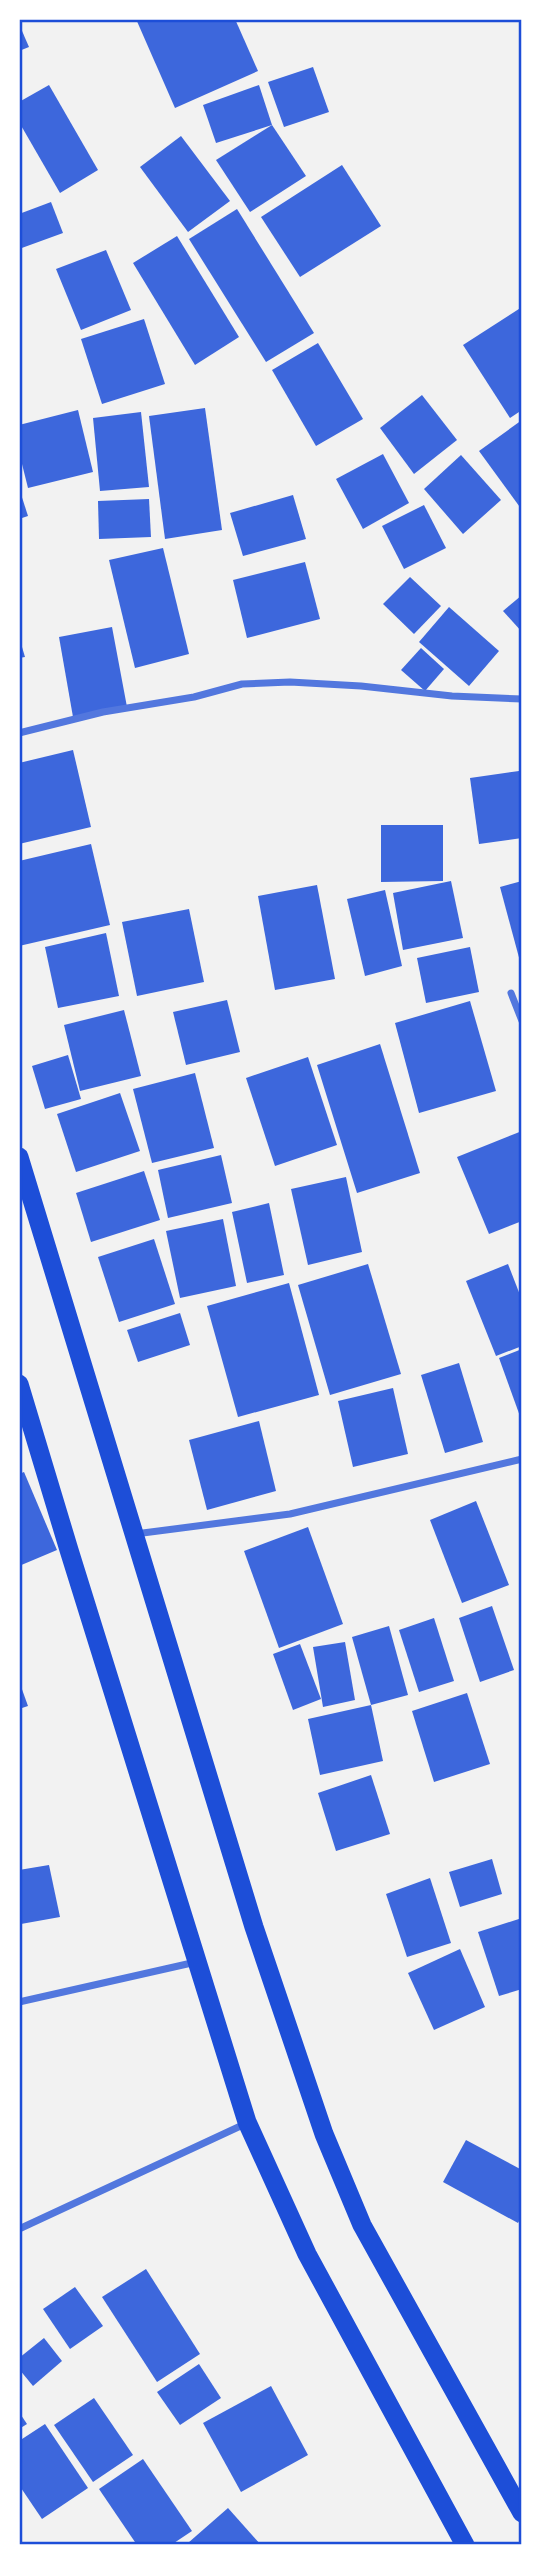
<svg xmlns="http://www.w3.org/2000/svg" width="541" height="2564" font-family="'PT Sans',sans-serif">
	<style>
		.building { fill: #3d67dc }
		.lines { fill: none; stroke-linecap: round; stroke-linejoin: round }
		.minor { stroke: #5277de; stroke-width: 7 }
		.trunk { stroke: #1d4ed8; stroke-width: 19 }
		.neatline { fill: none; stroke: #1d4ed8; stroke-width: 2.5 }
	</style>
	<rect width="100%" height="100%" fill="#f2f2f2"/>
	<!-- building -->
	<g class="building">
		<polygon points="136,19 235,19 258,71 175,108"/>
		<polygon points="19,24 29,47 19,51"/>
		<polygon points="313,67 329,112 284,127 268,82"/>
		<polygon points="49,85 98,170 60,193 19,122 19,102"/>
		<polygon points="259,85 272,125 216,143 203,105"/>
		<polygon points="272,125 306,176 250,212 216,160"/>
		<polygon points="181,136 230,201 188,232 140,167"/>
		<polygon points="342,165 381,226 300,277 261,217"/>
		<polygon points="51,202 63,233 19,249 19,214"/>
		<polygon points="237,209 314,333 266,362 189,239"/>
		<polygon points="177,236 239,337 195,365 133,263"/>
		<polygon points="106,250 131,310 81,330 56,269"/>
		<polygon points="522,307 522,410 510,418 463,345"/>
		<polygon points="144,319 165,384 102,404 81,339"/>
		<polygon points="318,343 363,419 316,446 272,370"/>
		<polygon points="422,395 457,440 414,474 380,428"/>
		<polygon points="205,408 222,530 165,539 149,416"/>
		<polygon points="78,410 93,472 28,488 19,452 19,425"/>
		<polygon points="141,412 149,487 100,491 93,418"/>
		<polygon points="522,420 522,510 479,451"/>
		<polygon points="383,454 409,503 363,529 336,479"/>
		<polygon points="461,455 501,500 463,534 424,489"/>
		<polygon points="19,488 28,516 19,519"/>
		<polygon points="293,495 306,539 243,556 230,513"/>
		<polygon points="149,499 151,537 99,539 98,501"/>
		<polygon points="424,505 446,548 404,569 382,526"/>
		<polygon points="163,548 189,654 135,668 109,560"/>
		<polygon points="305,562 320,619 247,638 233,580"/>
		<polygon points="410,577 441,606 414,634 383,604"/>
		<polygon points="522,595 522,632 503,611"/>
		<polygon points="449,607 499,651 469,686 419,642"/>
		<polygon points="112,627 127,707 73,717 59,637"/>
		<polygon points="19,637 25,657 19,658"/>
		<polygon points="421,648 444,669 425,691 401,670"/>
		<polygon points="73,750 91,827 19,844 19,763"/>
		<polygon points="519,771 522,796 522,838 479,844 470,778"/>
		<polygon points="381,825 443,825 443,881 381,882"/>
		<polygon points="91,844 110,925 19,946 19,861"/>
		<polygon points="451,881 463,938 403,950 393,893"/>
		<polygon points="522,881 522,965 521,965 500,887"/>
		<polygon points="317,885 335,979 275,990 258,896"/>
		<polygon points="385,890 402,966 365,976 347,899"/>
		<polygon points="189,909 204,982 137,996 122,922"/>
		<polygon points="106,933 119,996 58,1008 45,947"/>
		<polygon points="470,947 479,992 426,1003 417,958"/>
		<polygon points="227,1000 240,1052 186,1065 173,1012"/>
		<polygon points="470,1001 496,1091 419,1113 395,1023"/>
		<polygon points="124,1010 141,1076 80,1091 64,1025"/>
		<polygon points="380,1044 420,1173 357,1193 317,1065"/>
		<polygon points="68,1055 81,1099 45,1109 32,1066"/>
		<polygon points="308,1057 337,1145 275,1166 246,1078"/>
		<polygon points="195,1073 214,1148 152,1163 133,1089"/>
		<polygon points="120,1093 140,1151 76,1172 57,1114"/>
		<polygon points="522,1131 522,1221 489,1234 457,1157"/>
		<polygon points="221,1155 232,1203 168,1218 158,1170"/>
		<polygon points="144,1171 160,1220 91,1242 76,1193"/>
		<polygon points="346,1177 362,1252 308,1265 291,1189"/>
		<polygon points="269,1203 284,1275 247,1283 232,1212"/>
		<polygon points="223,1219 236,1286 180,1298 166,1231"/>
		<polygon points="154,1239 175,1304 119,1322 98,1257"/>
		<polygon points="368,1264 401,1374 330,1395 298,1285"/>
		<polygon points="508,1264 522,1300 522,1346 496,1356 466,1281"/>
		<polygon points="289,1283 319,1395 238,1417 207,1306"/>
		<polygon points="180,1313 190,1345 138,1362 127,1330"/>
		<polygon points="522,1349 522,1419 521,1419 499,1358"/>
		<polygon points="459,1363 483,1442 445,1453 421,1375"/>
		<polygon points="393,1388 408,1454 353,1467 338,1401"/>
		<polygon points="259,1421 276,1491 207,1510 189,1440"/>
		<polygon points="24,1472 57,1550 19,1566 19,1474"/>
		<polygon points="476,1501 509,1585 462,1603 430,1520"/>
		<polygon points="308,1527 343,1624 279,1648 244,1551"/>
		<polygon points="492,1606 514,1670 480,1682 459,1618"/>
		<polygon points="434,1618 454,1681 419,1692 399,1630"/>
		<polygon points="389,1626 408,1695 371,1705 352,1637"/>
		<polygon points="345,1642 355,1700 323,1707 313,1647"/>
		<polygon points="300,1644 321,1699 293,1710 273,1654"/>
		<polygon points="19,1681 28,1706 19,1709"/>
		<polygon points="467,1693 490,1764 434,1782 412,1711"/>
		<polygon points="371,1705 383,1761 320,1775 308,1719"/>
		<polygon points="371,1775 390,1834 336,1851 318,1793"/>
		<polygon points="492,1859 502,1894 460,1907 449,1872"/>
		<polygon points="49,1865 60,1917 21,1924 19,1870"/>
		<polygon points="430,1878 451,1943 407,1957 386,1894"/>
		<polygon points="522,1918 522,1989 499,1996 478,1932"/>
		<polygon points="460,1949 485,2007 434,2030 408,1973"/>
		<polygon points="466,2140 522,2170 522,2216 518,2223 443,2182"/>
		<polygon points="146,2269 200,2354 157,2382 102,2297"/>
		<polygon points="75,2287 103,2326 70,2349 43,2309"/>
		<polygon points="44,2338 62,2361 33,2386 19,2369 19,2358"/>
		<polygon points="199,2364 221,2398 180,2425 157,2392"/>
		<polygon points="271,2386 308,2455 241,2492 203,2423"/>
		<polygon points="94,2398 133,2455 93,2482 54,2425"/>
		<polygon points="19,2412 27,2424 19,2429"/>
		<polygon points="45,2424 88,2488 42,2519 19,2485 19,2441"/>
		<polygon points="143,2459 192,2531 171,2545 137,2545 99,2489"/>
		<polygon points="228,2508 261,2545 189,2545 188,2543"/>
	</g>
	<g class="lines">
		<!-- minor -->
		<g class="minor">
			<polyline points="19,733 103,712 194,697 242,684 290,682 361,686 452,696 522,699"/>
			<polyline points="511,993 522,1021"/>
			<polyline points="135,1534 290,1514 522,1459"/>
			<polyline points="19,2002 196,1962"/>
			<polyline points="19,2229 247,2123"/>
		</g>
		<!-- trunk -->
		<g class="trunk">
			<polyline points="19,1157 254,1927 324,2134 362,2225 522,2513"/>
			<polyline points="19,1384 69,1550 247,2122 307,2254 465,2545"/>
		</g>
	</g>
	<!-- border -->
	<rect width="541" height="2564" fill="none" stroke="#ffffff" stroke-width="42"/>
	<rect x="21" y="21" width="499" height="2522" class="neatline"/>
</svg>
